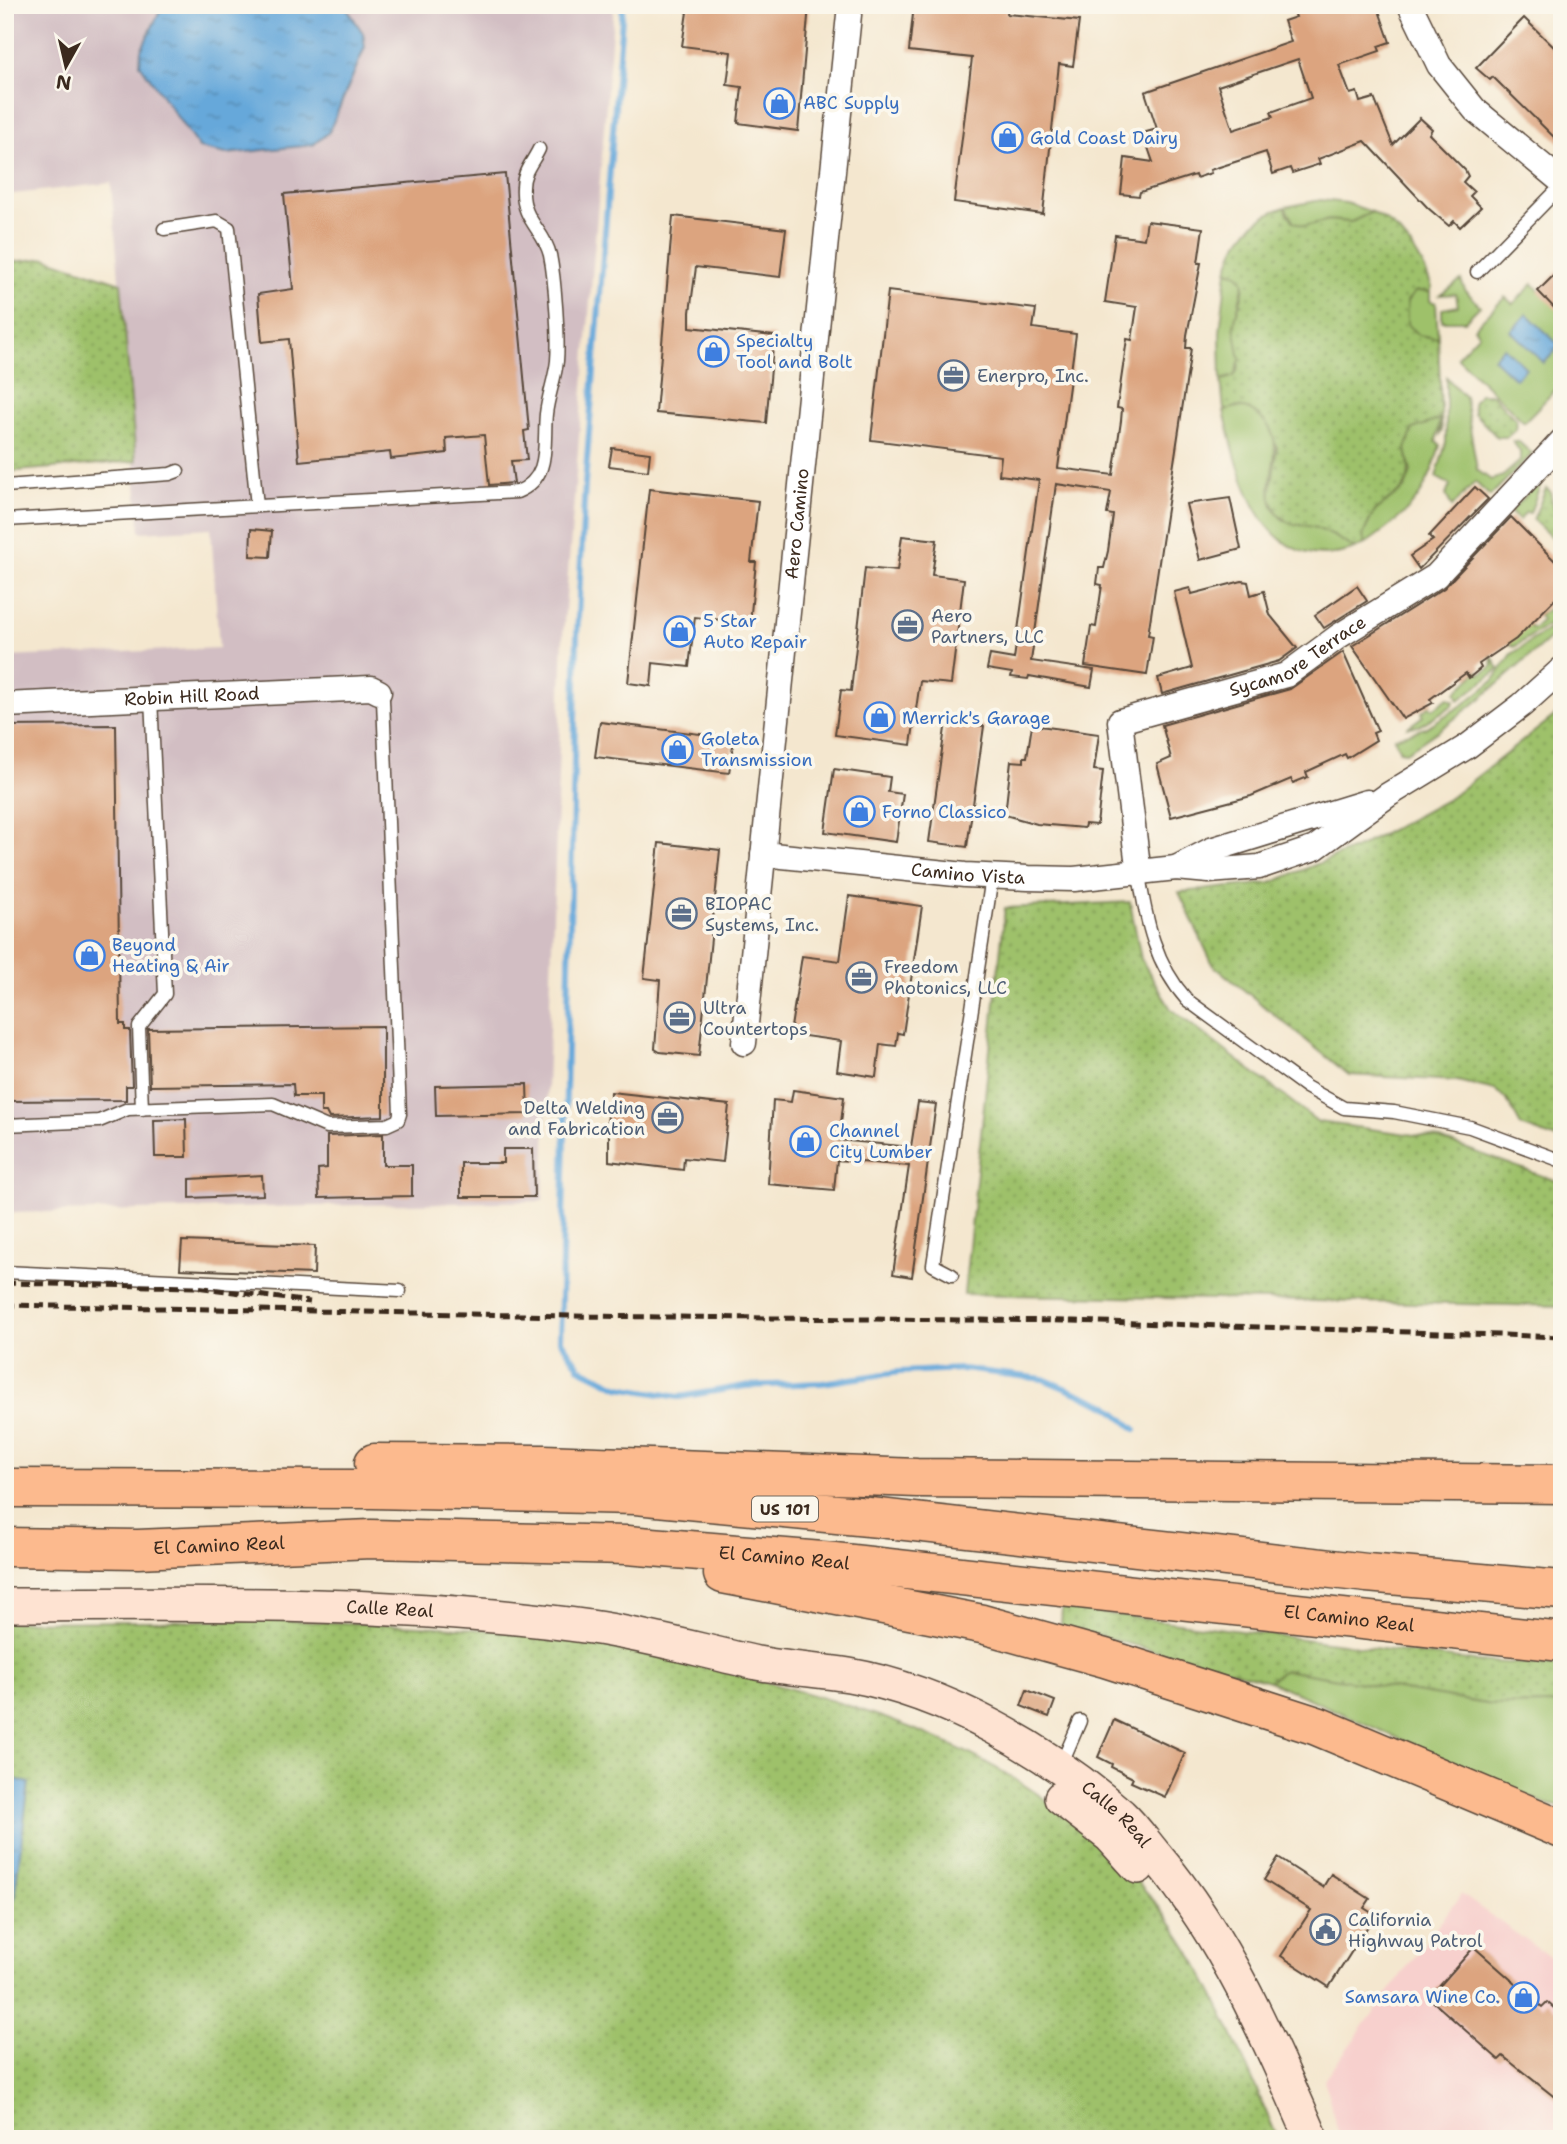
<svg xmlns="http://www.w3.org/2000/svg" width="1567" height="2144" font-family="'Shantell Sans',sans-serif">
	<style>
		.built { fill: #f7d0cd }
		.industrial { fill: #d2bec3 }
		.grass { fill: url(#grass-dots); stroke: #6c7644; stroke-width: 2 }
		.garden { fill: #9ec16a; stroke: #6c7644; stroke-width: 2 }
		.water { fill: url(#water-ripples); stroke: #50697c; stroke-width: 2 }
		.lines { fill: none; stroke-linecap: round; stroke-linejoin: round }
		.stream { stroke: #66a8da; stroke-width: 6 }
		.building { fill: #dca47f; fill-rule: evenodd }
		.service-casing { stroke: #574639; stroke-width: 15 }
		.minor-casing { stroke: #574639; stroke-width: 27 }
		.secondary-casing { stroke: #574639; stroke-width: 36 }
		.motorway-casing { stroke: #574639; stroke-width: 41 }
		.service { stroke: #fff; stroke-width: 12 }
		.minor { stroke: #fff; stroke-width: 24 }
		.secondary { stroke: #fee3d2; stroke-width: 33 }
		.motorway { stroke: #fcba8e; stroke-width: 38 }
		.rail { stroke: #3b2a1e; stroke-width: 5; stroke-dasharray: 10 5; stroke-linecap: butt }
		.labels { text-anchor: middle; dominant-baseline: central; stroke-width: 7; stroke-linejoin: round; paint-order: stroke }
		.shield { fill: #fbf7ec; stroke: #75685c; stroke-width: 2 }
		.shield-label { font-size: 16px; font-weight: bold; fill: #3b2a1e }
		.shop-label { font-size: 18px; fill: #366cbe; stroke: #fbf7ec; text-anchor: start }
		.service-label { font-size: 18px; fill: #4e5e75; stroke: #fbf7ec; text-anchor: start }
		.street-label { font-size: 18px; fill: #3b2a1e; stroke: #fbf7ec }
	</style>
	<defs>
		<pattern id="grass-dots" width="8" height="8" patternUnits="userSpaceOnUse" patternTransform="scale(1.75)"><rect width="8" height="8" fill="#9ec16a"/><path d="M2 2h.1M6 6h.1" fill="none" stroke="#829d57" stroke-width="1.8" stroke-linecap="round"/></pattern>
		<pattern id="water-ripples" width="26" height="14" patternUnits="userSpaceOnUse" patternTransform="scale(1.75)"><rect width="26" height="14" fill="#66a8da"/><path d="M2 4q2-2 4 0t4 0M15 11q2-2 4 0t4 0" fill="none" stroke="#5589b0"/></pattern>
	</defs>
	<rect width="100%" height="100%" fill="#fbf7ec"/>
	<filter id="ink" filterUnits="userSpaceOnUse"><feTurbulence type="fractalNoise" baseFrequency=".0143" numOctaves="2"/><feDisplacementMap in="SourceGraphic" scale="14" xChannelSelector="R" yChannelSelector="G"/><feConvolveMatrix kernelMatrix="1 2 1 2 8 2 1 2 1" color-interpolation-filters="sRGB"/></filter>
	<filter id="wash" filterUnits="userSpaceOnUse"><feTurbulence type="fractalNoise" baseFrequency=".00686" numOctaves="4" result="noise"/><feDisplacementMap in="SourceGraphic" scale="28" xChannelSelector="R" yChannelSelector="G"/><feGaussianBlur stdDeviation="1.57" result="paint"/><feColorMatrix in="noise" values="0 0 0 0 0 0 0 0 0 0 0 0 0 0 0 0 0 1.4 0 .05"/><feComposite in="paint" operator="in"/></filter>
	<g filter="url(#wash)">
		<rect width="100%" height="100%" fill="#f4e7cf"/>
		<!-- built -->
		<polygon class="built" points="1461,1894 1562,1966 1562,2139 1340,2139 1324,2080"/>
		<!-- industrial -->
		<polygon class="industrial" points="5,5 614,5 563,635 543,1201 5,1213 5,657 219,648 211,528 140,532 111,183 5,195"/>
		<!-- grass -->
		<g class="grass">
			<path d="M1285,207L1288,215L1310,225L1329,220L1351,222L1372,212C1401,226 1421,256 1432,287L1430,292L1417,291L1407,324L1418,335L1438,338L1442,431L1440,434V419L1406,449C1415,491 1402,486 1376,511C1370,517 1367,527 1363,535L1365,544L1355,549L1315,528L1290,524L1277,513L1270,497L1277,447L1236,407L1224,411L1221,380C1253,377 1232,342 1234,325C1236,310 1244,298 1244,282L1233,272L1227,271C1235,240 1252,217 1285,207Z"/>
			<polygon points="46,258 121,283 136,461 5,472 5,263"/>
			<polygon points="1480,394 1491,394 1516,420 1515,430 1507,437 1497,437 1474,413 1473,403"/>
			<polygon points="1546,488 1550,491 1554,508 1562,518 1562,547 1533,520"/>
			<polygon points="1562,710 1562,1141 1521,1126 1507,1100 1495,1090 1457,1081 1349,1075 1213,965 1179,892 1271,883 1361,846 1450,798"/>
			<polygon points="1130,902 1141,959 1171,1009 1318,1122 1437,1138 1562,1183 1562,1306 964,1294 1005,908"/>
			<polygon points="1062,1608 1474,1661 1562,1666 1562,1704 1492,1705 1284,1670 1269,1681 1061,1626"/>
			<path d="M276,1620C368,1625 472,1625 563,1638C621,1647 680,1661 737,1675C900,1715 1039,1763 1150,1896C1209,1966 1241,2056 1278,2139H5V1622Z"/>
		</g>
		<!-- garden -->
		<g class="garden">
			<polygon points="1321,200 1346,203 1372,212 1351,222 1329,220 1304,226 1293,221 1285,207"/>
			<polygon points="1227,271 1238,274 1244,282 1234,325 1240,360 1234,376 1221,380 1220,332"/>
			<polygon points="1461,280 1465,290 1480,306 1465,321 1442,321 1442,309 1458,306 1456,294 1440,295"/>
			<polygon points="1533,284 1562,313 1562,383 1524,422 1457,357 1479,334 1474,328 1505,297 1513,304"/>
			<polygon points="1416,291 1430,292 1430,301 1436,303 1438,338 1418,335 1407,324 1407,301"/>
			<polygon points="1446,377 1465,397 1477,470 1491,480 1503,476 1520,461 1520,452 1513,441 1519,442 1532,454 1490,496 1475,482 1452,507 1446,495 1450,485 1436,477 1446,443"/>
			<path d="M1236,407C1247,408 1251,410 1260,417C1294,445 1256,484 1277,513C1287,528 1302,523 1316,528C1329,533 1343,541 1355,549C1263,581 1239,476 1224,411Z"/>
			<path d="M1440,419L1436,442L1440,445C1427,496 1408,515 1365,544L1363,535L1374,512L1405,488L1411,472L1406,449L1413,429Z"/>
			<polygon points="1544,475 1530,513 1526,512 1519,520 1510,512"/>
			<polygon points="1562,590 1562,616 1514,647 1494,632 1528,625 1533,629 1542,620 1539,616 1559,602 1554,596"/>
			<path d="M1562,620V628C1511,672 1464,717 1406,752L1400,751L1394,738L1425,728L1464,704L1493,681L1512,654Z"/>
			<polygon points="1491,655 1499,669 1459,700 1456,692 1478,671 1481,674 1493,666"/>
			<polygon points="1448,698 1454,701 1453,705 1419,726 1408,727 1423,716 1422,712 1430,706 1433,709"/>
			<polygon points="1284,1670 1492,1705 1562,1704 1562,1807 1546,1804 1269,1681"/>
		</g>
		<!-- water -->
		<g class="water">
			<polygon points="163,5 345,5 363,33 365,47 329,132 313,145 226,154 199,148 140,64 141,50"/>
			<polygon points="1527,314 1560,346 1544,363 1511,331"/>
			<polygon points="1504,347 1526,368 1515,379 1493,358"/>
			<polygon points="5,1776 29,1783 14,1900 5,1913"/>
		</g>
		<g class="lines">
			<!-- stream -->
			<g class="stream">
				<polyline points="623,5 585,484 577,636 560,1340 580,1368 619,1387 679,1397 745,1386 822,1383 899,1372 963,1369 1043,1379 1108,1406 1135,1429"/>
				<polyline points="1556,1881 1562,1887"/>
			</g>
		</g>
		<g id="blocks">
			<!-- building -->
			<g class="building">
				<polygon points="688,5 809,5 798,131 738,123 742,87 727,85 731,52 682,46"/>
				<polygon points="914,5 1008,5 1007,14 1079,21 1073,66 1059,64 1043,214 954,202 972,58 909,51"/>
				<path d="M1314,5L1315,10L1329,5H1377L1390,42L1378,46L1380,51L1339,65L1350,94L1357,92L1360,102L1374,98L1393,145L1420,118L1432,129L1429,134L1465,170L1468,176L1463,182L1474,192L1470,196L1481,207L1460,227L1454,221L1449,226L1428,208L1365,141L1318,159L1320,164L1292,173L1290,168L1273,174L1266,152L1210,170L1211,173L1196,178L1195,175L1140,192L1139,196L1121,194L1125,158L1153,162L1143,133L1157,129L1145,92L1291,42L1284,21L1296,17L1294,12ZM1298,59L1311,98L1271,112L1273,117L1233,130L1218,86Z"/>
				<polygon points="1524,18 1562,55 1562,145 1493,77 1490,80 1476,68"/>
				<polygon points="505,174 529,430 524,431 527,460 511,461 514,483 489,485 484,435 446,438 447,453 391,459 390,452 299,461 289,339 262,342 258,294 293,289 284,194"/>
				<polygon points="673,216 786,229 780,277 696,267 690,312 690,327 774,336 766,423 656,413"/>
				<polygon points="1147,221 1203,228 1198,263 1201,263 1187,335 1186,348 1191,348 1188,370 1148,635 1153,636 1147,675 1085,666 1091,626 1096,627 1102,585 1097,584 1099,568 1104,568 1108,551 1113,515 1107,514 1111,492 1056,484 1031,661 1094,670 1091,687 1029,676 1028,679 1011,677 1012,673 987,669 990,655 1014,659 1039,480 999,475 1001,456 871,440 888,291 1036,309 1033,328 1076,334 1058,468 1113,475 1121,421 1122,409 1117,408 1120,387 1127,339 1132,340 1137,307 1105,302 1115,235 1144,239"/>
				<polygon points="1562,267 1562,316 1538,291"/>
				<polygon points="612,448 650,453 648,471 609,466"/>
				<polygon points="1475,487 1488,499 1419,569 1410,556 1433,540 1429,536"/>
				<polygon points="649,489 758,501 751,562 756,562 750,623 695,617 689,667 653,663 651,686 628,683"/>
				<polygon points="1230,498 1241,549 1200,560 1186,504"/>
				<polygon points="1511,517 1562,568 1562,592 1516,639 1479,664 1481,668 1469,678 1466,673 1430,699 1433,703 1403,719 1352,646 1444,588"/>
				<polygon points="251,529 272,531 270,557 250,556"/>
				<polygon points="902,536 937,540 932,575 964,579 951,684 920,681 911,745 835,735 841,690 851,691 865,568 897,571"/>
				<polygon points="1242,581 1248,582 1251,595 1264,591 1270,615 1297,648 1279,661 1162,694 1158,678 1192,668 1174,592 1190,588 1192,594"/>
				<polygon points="1357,586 1367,601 1324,628 1315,615"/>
				<polygon points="1343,652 1378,731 1373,733 1376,740 1347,758 1345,754 1306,772 1308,777 1293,783 1291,779 1251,796 1171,817 1157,764 1171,758 1162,725 1290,689"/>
				<polygon points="946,721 984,726 967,847 929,842"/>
				<polygon points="600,722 734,738 729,773 595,757"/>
				<polygon points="116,725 120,1024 125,1024 125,1030 130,1030 132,1086 126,1086 126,1100 5,1101 5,726"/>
				<polygon points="1032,725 1099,734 1094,770 1103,771 1097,825 1085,824 1084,828 1037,824 1005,815 1011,761 1024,762 1024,757 1027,757"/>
				<polygon points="834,769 890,777 888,792 903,794 896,842 825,832"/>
				<polygon points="659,843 720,850 699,1056 660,1052 655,1049 660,980 644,978"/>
				<polygon points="849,896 922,906 903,1034 898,1033 896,1046 880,1044 876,1077 837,1071 841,1041 790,1034 802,956 840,961"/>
				<polygon points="383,1026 383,1116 329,1118 326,1112 321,1112 321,1096 294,1096 293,1084 150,1086 148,1029"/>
				<polygon points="527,1084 528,1114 436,1116 435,1086"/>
				<polygon points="793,1090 844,1097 839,1140 911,1147 918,1102 936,1104 912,1277 893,1274 909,1166 837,1160 834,1190 768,1184 773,1100 791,1102"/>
				<polygon points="611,1092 729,1105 723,1162 684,1158 683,1170 609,1161 609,1132 606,1131"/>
				<polygon points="186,1119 187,1157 155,1157 154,1120"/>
				<polygon points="383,1134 383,1165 412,1165 412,1196 319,1198 318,1169 327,1168 327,1136"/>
				<polygon points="503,1149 533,1149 534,1197 461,1197 461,1163 503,1163"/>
				<polygon points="262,1175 263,1195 190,1198 190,1179"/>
				<polygon points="182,1241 315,1246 314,1274 180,1269"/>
				<polygon points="1027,1690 1055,1701 1049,1717 1021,1706"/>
				<polygon points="1114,1720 1185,1753 1165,1797 1131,1782 1133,1778 1111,1767 1112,1764 1098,1757"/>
				<polygon points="1278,1858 1323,1887 1331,1874 1370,1899 1364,1908 1375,1915 1329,1987 1281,1956 1311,1910 1264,1880"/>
				<polygon points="1474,1947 1542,2007 1547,2002 1562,2015 1562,2103 1503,2056 1499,2060 1429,1998"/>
			</g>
		</g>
	</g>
	<g filter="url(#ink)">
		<use href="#blocks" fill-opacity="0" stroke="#574639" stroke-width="2"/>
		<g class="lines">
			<defs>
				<g id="service">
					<polyline points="164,229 217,221 229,228 257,506"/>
					<polyline points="1477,272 1562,185"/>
					<polyline points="5,486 170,474 178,471"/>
					<path d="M5,520L517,492C552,478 543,443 546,414C548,396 555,379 557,361C559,336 555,280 550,255C544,229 521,221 523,187C523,171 533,162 539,149"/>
					<path d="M1139,874C1146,921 1155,964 1187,1000L1306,1087L1344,1108L1394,1112L1470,1127L1562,1161"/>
					<polyline points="142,1109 139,1027 165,994 151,698"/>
					<polyline points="5,1125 99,1121 128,1109 273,1104 327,1127 387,1125 398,1120 400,1114 383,700 379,692"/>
					<polyline points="5,1272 400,1291"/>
					<polyline points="952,1275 933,1265 992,877"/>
					<polyline points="1061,1765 1080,1721"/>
				</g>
				<g id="minor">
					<polyline points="1410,5 1439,65 1475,110 1562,182"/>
					<path id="s1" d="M5,705L371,688L379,692"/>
					<path id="s2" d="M763,854L965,875L1028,878L1074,879L1176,868L1209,871L1259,867L1315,848L1388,795L1468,746L1522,705L1562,669"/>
					<polyline points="1176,868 1211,850 1367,802"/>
					<path id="s3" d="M1139,874L1120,721L1286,675L1339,636L1436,576L1562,441"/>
					<path id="s4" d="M744,1043L850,5"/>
				</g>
				<g id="secondary">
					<path id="s5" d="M5,1605C200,1604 398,1600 591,1627C647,1635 702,1651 757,1663C788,1669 819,1670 849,1675C946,1692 1048,1751 1121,1815C1134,1827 1145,1843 1156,1856C1226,1939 1269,2039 1312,2139"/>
					<polyline points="1061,1798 1110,1836 1138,1867"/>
				</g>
				<g id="motorway">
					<polyline points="374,1463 544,1464 917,1478 1562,1484"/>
					<polyline points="5,1488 371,1489 636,1495 879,1518 1367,1573 1562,1590"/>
					<path id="s6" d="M5,1547L138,1549L371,1539L627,1545L834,1562L1562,1642"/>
					<polyline points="723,1574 982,1624 1105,1658 1317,1726 1562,1829"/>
				</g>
			</defs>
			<!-- service casing -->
			<use href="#service" class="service-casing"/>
			<!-- minor casing -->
			<use href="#minor" class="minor-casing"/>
			<!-- secondary casing -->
			<use href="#secondary" class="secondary-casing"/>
			<!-- motorway casing -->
			<use href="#motorway" class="motorway-casing"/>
			<!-- service -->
			<use href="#service" class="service"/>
			<!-- minor -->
			<use href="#minor" class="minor"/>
			<!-- secondary -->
			<use href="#secondary" class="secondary"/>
			<!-- motorway -->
			<use href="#motorway" class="motorway"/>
			<!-- rail -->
			<g class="rail">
				<polyline points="5,1283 196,1287 310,1302"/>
				<polyline points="5,1305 570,1316 1073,1321 1562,1337"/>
			</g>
		</g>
	</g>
	<!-- icons -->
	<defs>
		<symbol id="shop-ring" viewBox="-11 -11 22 22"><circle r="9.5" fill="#fbf7ec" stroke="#3f7fe0" stroke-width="1.5"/><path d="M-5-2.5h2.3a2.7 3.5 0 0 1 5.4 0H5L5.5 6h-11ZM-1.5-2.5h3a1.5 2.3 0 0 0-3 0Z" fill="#3f7fe0"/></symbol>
		<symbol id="office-ring" viewBox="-11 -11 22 22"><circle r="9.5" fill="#fbf7ec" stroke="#5c6f8a" stroke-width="1.5"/><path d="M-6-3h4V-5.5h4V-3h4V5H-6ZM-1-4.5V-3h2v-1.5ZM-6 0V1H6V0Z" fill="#5c6f8a"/></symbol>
		<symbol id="civic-ring" viewBox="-11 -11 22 22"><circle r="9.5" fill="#fbf7ec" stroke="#5c6f8a" stroke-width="1.5"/><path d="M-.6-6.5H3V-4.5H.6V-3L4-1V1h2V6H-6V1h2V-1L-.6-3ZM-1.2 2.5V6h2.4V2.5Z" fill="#5c6f8a"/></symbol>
	</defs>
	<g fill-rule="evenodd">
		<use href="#shop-ring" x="762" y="86" width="35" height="35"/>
		<use href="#shop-ring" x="990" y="120" width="35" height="35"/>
		<use href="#shop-ring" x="696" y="334" width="35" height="35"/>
		<use href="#office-ring" x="936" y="358" width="35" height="35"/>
		<use href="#office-ring" x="890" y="608" width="35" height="35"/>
		<use href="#shop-ring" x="662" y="614" width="35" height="35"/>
		<use href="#shop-ring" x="862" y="700" width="35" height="35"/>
		<use href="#shop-ring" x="660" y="732" width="35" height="35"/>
		<use href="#shop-ring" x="842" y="794" width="35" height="35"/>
		<use href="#office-ring" x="664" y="896" width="35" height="35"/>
		<use href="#shop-ring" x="72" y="938" width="35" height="35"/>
		<use href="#office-ring" x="844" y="960" width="35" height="35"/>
		<use href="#office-ring" x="662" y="1000" width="35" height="35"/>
		<use href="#office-ring" x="650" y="1100" width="35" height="35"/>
		<use href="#shop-ring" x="788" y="1124" width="35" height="35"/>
		<use href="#civic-ring" x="1308" y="1912" width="35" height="35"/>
		<use href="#shop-ring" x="1506" y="1980" width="35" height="35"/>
	</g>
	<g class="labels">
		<!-- shield labels -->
		<rect class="shield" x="752" y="1496.5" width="66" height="25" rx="5"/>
		<g class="shield-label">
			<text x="785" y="1509">US 101</text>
		</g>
		<!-- shop labels -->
		<g class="shop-label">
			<text x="803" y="103">ABC Supply</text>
			<text x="1030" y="138">Gold Coast Dairy</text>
			<text x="736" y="341">Specialty<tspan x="736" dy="21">Tool and Bolt</tspan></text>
			<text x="703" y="621">5 Star<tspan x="703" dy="21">Auto Repair</tspan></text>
			<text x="902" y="718">Merrick's Garage</text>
			<text x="701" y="739">Goleta<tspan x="701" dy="21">Transmission</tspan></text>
			<text x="882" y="812">Forno Classico</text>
			<text x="112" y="945">Beyond<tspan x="112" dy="21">Heating &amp; Air</tspan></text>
			<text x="829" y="1131">Channel<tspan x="829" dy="21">City Lumber</tspan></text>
			<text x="1500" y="1997" text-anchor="end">Samsara Wine Co.</text>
		</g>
		<!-- service labels -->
		<g class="service-label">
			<text x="977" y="376">Enerpro, Inc.</text>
			<text x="931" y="616">Aero<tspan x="931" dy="21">Partners, LLC</tspan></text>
			<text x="705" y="904">BIOPAC<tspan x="705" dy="21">Systems, Inc.</tspan></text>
			<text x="884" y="967">Freedom<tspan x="884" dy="21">Photonics, LLC</tspan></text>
			<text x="703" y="1008">Ultra<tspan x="703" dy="21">Countertops</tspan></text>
			<text x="645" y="1108" text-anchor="end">Delta Welding<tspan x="645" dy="21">and Fabrication</tspan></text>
			<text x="1348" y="1920">California<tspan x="1348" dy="21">Highway Patrol</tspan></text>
		</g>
		<!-- street labels -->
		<g class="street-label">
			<text stroke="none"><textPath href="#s4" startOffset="522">Aero Camino</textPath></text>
			<text stroke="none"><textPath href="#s3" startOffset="345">Sycamore Terrace</textPath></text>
			<text stroke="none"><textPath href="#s1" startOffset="187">Robin Hill Road</textPath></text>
			<text stroke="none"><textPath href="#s2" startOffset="206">Camino Vista</textPath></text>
			<text stroke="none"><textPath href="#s6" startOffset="214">El Camino Real</textPath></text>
			<text stroke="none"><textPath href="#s6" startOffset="780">El Camino Real</textPath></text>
			<text stroke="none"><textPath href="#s5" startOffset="385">Calle Real</textPath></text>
			<text stroke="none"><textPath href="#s6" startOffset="1348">El Camino Real</textPath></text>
			<text stroke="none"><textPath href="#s5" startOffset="1155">Calle Real</textPath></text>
		</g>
	</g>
	<!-- margin -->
	<rect width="1567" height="2144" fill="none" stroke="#fbf7ec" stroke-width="28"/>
	<!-- north arrow -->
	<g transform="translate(66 66) rotate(188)" stroke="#fbf7ec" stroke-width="5" paint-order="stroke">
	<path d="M0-5L12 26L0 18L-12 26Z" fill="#3b2a1e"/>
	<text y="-10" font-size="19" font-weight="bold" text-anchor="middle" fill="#3b2a1e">N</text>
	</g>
</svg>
